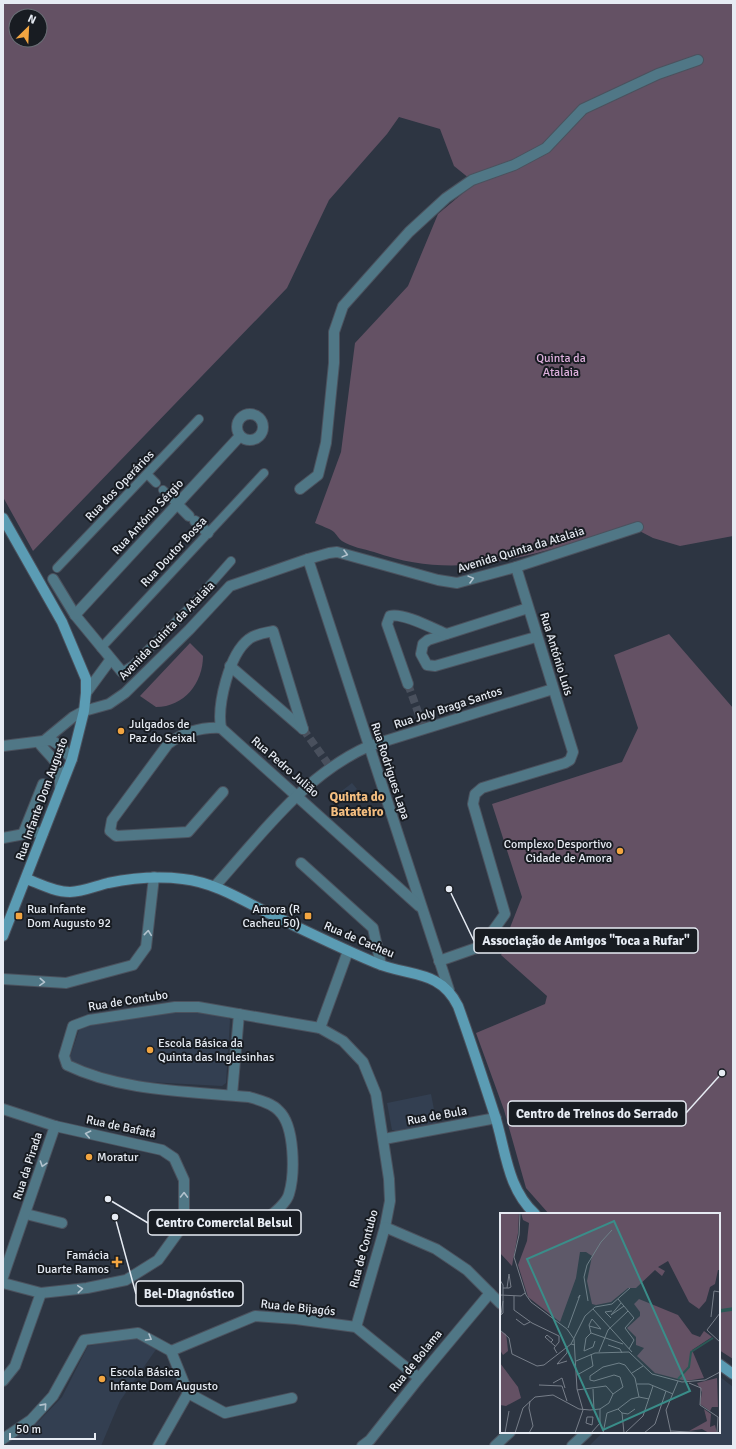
<svg xmlns="http://www.w3.org/2000/svg" width="736" height="1449" font-family="Signika,sans-serif">
	<style>
		.built { fill: #333f51 }
		.green { fill: #645164; fill-rule: evenodd }
		.lines { fill: none; stroke-linecap: round; stroke-linejoin: round }
		.stream { stroke: #2b5855; stroke-width: 3.5 }
		.pedestrian-tunnel { stroke: #49505d; stroke-width: 8; stroke-dasharray: 8 4; stroke-linecap: butt }
		.pedestrian-casing { stroke: #4b525e; stroke-width: 10 }
		.minor-casing { stroke: #4b525e; stroke-width: 12 }
		.secondary-casing { stroke: #4b525e; stroke-width: 12 }
		.pedestrian { stroke: #507786; stroke-width: 8 }
		.minor { stroke: #507786; stroke-width: 10 }
		.secondary { stroke: #5b9cb4; stroke-width: 10 }
		.oneway { stroke: #b2c2cd }
		.poi-dot { fill: #f2a541; stroke: #181c22; stroke-width: 1.5 }
		.labels { text-anchor: middle; dominant-baseline: central; stroke-width: 4; stroke-linejoin: round; paint-order: stroke }
		.park-label { font-size: 12px; fill: #ddafdc; stroke: #181c22 }
		.street-label { font-size: 12px; fill: #e6ebf3; stroke: #181c22 }
		.poi-label { font-size: 12px; fill: #e6ebf3; stroke: #181c22; text-anchor: start }
		.neighbourhood-label { font-size: 13px; font-weight: bold; fill: #f4be80; stroke: #181c22 }
		.inset-river { fill: none; stroke: #2b5855; stroke-width: 2 }
		.inset-road { fill: none; stroke: #777e89; stroke-width: 1 }
		.view { fill: #3a8d89; fill-opacity: 0.15; stroke: #3a8d89; stroke-width: 2 }
		.inset-edge { fill: none; stroke: #e6ebf3; stroke-width: 2 }
		.leader { fill: none; stroke: #e6ebf3; stroke-width: 1.5 }
		.callout-dot { fill: #e6ebf3; stroke: #181c22; stroke-width: 1.5 }
		.callout { fill: #181c22; stroke: #e6ebf3; stroke-width: 1.5 }
		.callout-label { font-size: 13px; text-anchor: middle; font-weight: bold; fill: #e6ebf3 }
	</style>
	<rect width="100%" height="100%" fill="#2d3542"/>
	<!-- built -->
	<g class="built">
		<polygon points="352,783 357,789 344,799 339,793"/>
		<polygon points="195,1011 228,1017 230,1020 226,1083 222,1086 130,1081 72,1062 70,1057 79,1030 84,1027 147,1014"/>
		<polygon points="431,1094 437,1125 396,1131 392,1130 387,1103"/>
		<polygon points="139,1337 157,1348 120,1401 101,1446 6,1446 8,1441 39,1421 62,1397 88,1346"/>
		<polygon points="719,1376 733,1387 733,1446 589,1446 603,1432 719,1432"/>
	</g>
	<!-- green -->
	<g class="green">
		<path d="M3,3H733V536L680,546L653,538L628,525C543,552 463,584 374,552C364,549 351,547 342,541C339,539 337,535 334,532C329,528 321,526 315,523L341,452L355,343L408,286L438,214L475,183L454,166L440,129L399,117L387,134L329,200L287,288L33,551L3,497ZM16,16H40V40H16Z"/>
		<polygon points="669,634 733,708 733,1359 719,1350 719,1214 549,1214 526,1188 504,1110 476,1033 545,1004 547,996 501,955 505,948 504,943 522,897 492,804 622,762 638,728 614,655"/>
		<path d="M190,643L203,656C203,683 184,707 156,707L140,696Z"/>
	</g>
	<g class="lines">
		<!-- stream -->
		<polyline class="stream" points="719,1311 733,1309"/>
		<!-- pedestrian-tunnel -->
		<g class="pedestrian-tunnel">
			<polyline points="408,684 424,729"/>
			<polyline points="303,729 331,768"/>
		</g>
		<defs>
			<g id="pedestrian">
				<polyline points="148,475 156,483"/>
				<polyline points="163,490 177,504"/>
				<polyline points="57,568 199,419"/>
				<polyline points="101,648 264,473"/>
				<polyline points="122,672 133,665 193,604 231,561"/>
			</g>
			<g id="minor">
				<circle cx="250" cy="427" r="13"/>
				<polyline points="300,489 318,475 326,443 334,363 334,332 343,306 409,232 446,198 472,180 514,165 546,148 583,109 658,74 698,60"/>
				<polyline points="177,504 189,516"/>
				<polyline points="195,521 208,533"/>
				<polyline points="308,559 449,990"/>
				<polyline points="53,579 75,615 122,672"/>
				<polyline points="528,608 428,640 423,644 421,654 427,665 435,666 536,637"/>
				<polyline points="75,615 240,436"/>
				<polyline points="230,666 303,729"/>
				<path d="M408,684L387,624L390,616C402,612 434,629 446,634"/>
				<polyline points="86,693 111,659"/>
				<path d="M221,728C202,727 184,732 168,744L112,820L110,831L116,836L188,832L223,792"/>
				<polyline points="221,728 419,906"/>
				<path d="M221,728C217,705 229,654 249,639C255,634 265,633 273,631L303,729"/>
				<polyline points="45,740 73,717 84,711 109,704 125,693 189,630 230,586 308,559 329,553 337,552 438,580 457,583 516,567 638,527"/>
				<path d="M39,743C54,762 61,760 60,787"/>
				<polyline points="3,746 51,740 59,745 72,759"/>
				<polyline points="23,834 43,784"/>
				<polyline points="3,838 35,832 43,833"/>
				<polyline points="301,863 373,928 381,965"/>
				<path d="M215,886C261,835 304,775 369,746L553,689"/>
				<polyline points="439,961 482,946 505,914 473,804 475,794 482,788 565,763 570,760 573,752 516,567"/>
				<polyline points="3,979 66,983 133,965 146,947 154,877"/>
				<polyline points="320,1028 348,951"/>
				<polyline points="232,1095 239,1014"/>
				<polyline points="3,1109 55,1126 162,1150 174,1158 184,1180 184,1224 158,1260 126,1280 87,1288 41,1293 3,1283"/>
				<polyline points="384,1139 496,1118"/>
				<polyline points="26,1214 62,1223"/>
				<path d="M184,1224C205,1224 247,1226 266,1218C274,1214 287,1202 289,1194C295,1174 295,1126 279,1111C272,1103 259,1100 249,1097C188,1091 123,1092 67,1065L64,1056L73,1026L89,1020L175,1007H198L320,1028L343,1041L363,1062L376,1094L389,1179L390,1201L385,1227L356,1327"/>
				<polyline points="385,1227 436,1249 467,1270 501,1304"/>
				<polyline points="3,1277 55,1126"/>
				<polyline points="171,1351 255,1316 296,1319 356,1327 419,1378"/>
				<polyline points="3,1381 15,1366 41,1293"/>
				<polyline points="188,1393 225,1413 292,1398"/>
				<polyline points="3,1439 31,1420 53,1396 84,1340 138,1333 171,1351"/>
				<polyline points="158,1446 188,1393 171,1351"/>
				<polyline points="362,1446 370,1440 419,1378 490,1293"/>
				<polyline points="495,1446 510,1432"/>
				<polyline points="572,1446 587,1432"/>
			</g>
			<g id="secondary">
				<polyline points="3,518 62,622 86,679 86,693 84,711 72,759 3,936"/>
				<path d="M27,879C40,884 55,892 70,892C82,892 96,886 108,883C133,878 158,876 183,879C212,882 239,898 264,911C301,929 338,947 376,963C409,977 440,969 458,1006C471,1042 483,1079 495,1116C506,1151 507,1188 535,1214"/>
				<polyline points="719,1364 733,1374"/>
			</g>
		</defs>
		<!-- pedestrian casing -->
		<use href="#pedestrian" class="pedestrian-casing"/>
		<!-- minor casing -->
		<use href="#minor" class="minor-casing"/>
		<!-- secondary casing -->
		<use href="#secondary" class="secondary-casing"/>
		<!-- pedestrian -->
		<use href="#pedestrian" class="pedestrian"/>
		<!-- minor -->
		<use href="#minor" class="minor"/>
		<!-- secondary -->
		<use href="#secondary" class="secondary"/>
	</g>
	<!-- one-way arrows -->
	<defs><path id="oneway-chevron" d="M-2-3.5L2.5 0L-2 3.5" fill="none" stroke-width="1.6" stroke-linecap="round" stroke-linejoin="round"/></defs>
	<g class="oneway">
		<use href="#oneway-chevron" transform="translate(345 554) rotate(15)"/>
		<use href="#oneway-chevron" transform="translate(471 579) rotate(-15)"/>
		<use href="#oneway-chevron" transform="translate(148 933) rotate(-84)"/>
		<use href="#oneway-chevron" transform="translate(42 982) rotate(3)"/>
		<use href="#oneway-chevron" transform="translate(88 1134) rotate(-168)"/>
		<use href="#oneway-chevron" transform="translate(43 1164) rotate(108)"/>
		<use href="#oneway-chevron" transform="translate(184 1195) rotate(-89)"/>
		<use href="#oneway-chevron" transform="translate(80 1289) rotate(-5)"/>
		<use href="#oneway-chevron" transform="translate(149 1338) rotate(30)"/>
		<use href="#oneway-chevron" transform="translate(44 1406) rotate(-48)"/>
	</g>
	<!-- markers -->
	<g class="poi-dot">
		<circle cx="121" cy="731" r="4"/>
		<circle cx="620" cy="851" r="4"/>
		<rect x="15" y="912" width="8" height="8" rx="2"/>
		<rect x="304" y="912" width="8" height="8" rx="2"/>
		<circle cx="150" cy="1050" r="4"/>
		<circle cx="89" cy="1157" r="4"/>
		<path d="M115 1256h4v4h4v4h-4v4h-4v-4h-4v-4h4z"/>
		<circle cx="102" cy="1379" r="4"/>
	</g>
	<g class="labels">
		<!-- park labels -->
		<g class="park-label">
			<text x="561" y="358">Quinta da<tspan x="561" dy="14">Atalaia</tspan></text>
		</g>
		<!-- street labels -->
		<g class="street-label">
			<text transform="translate(120 486) rotate(-46)">Rua dos Operários</text>
			<text transform="translate(148 517) rotate(-47)">Rua António Sérgio</text>
			<text transform="translate(521 550) rotate(-17)">Avenida Quinta da Atalaia</text>
			<text transform="translate(174 552) rotate(-47)">Rua Doutor Bossa</text>
			<text transform="translate(167 631) rotate(-46)">Avenida Quinta da Atalaia</text>
			<text transform="translate(556 654) rotate(73)">Rua António Luís</text>
			<text transform="translate(448 708) rotate(-18)">Rua Joly Braga Santos</text>
			<text transform="translate(285 767) rotate(41)">Rua Pedro Julião</text>
			<text transform="translate(390 771) rotate(72)">Rua Rodrigues Lapa</text>
			<text transform="translate(42 799) rotate(-70)">Rua Infante Dom Augusto</text>
			<text transform="translate(359 940) rotate(23)">Rua de Cacheu</text>
			<text transform="translate(128 1001) rotate(-9)">Rua de Contubo</text>
			<text transform="translate(437 1116) rotate(-10)">Rua de Bula</text>
			<text transform="translate(121 1127) rotate(12)">Rua de Bafatá</text>
			<text transform="translate(28 1166) rotate(-72)">Rua da Pirada</text>
			<text transform="translate(364 1249) rotate(-75)">Rua de Contubo</text>
			<text transform="translate(298 1308) rotate(6)">Rua de Bijagós</text>
			<text transform="translate(416 1361) rotate(-51)">Rua de Bolama</text>
		</g>
		<!-- poi labels -->
		<g class="poi-label">
			<text x="129" y="724">Julgados de<tspan x="129" dy="14">Paz do Seixal</tspan></text>
			<text x="612" y="844" text-anchor="end">Complexo Desportivo<tspan x="612" dy="14">Cidade de Amora</tspan></text>
			<text x="27" y="909">Rua Infante<tspan x="27" dy="14">Dom Augusto 92</tspan></text>
			<text x="300" y="909" text-anchor="end">Amora (R<tspan x="300" dy="14">Cacheu 50)</tspan></text>
			<text x="158" y="1043">Escola Básica da<tspan x="158" dy="14">Quinta das Inglesinhas</tspan></text>
			<text x="97" y="1157">Moratur</text>
			<text x="109" y="1255" text-anchor="end">Famácia<tspan x="109" dy="14">Duarte Ramos</tspan></text>
			<text x="110" y="1372">Escola Básica<tspan x="110" dy="14">Infante Dom Augusto</tspan></text>
		</g>
		<!-- neighbourhood labels -->
		<g class="neighbourhood-label">
			<text x="357" y="797">Quinta do<tspan x="357" dy="15">Batateiro</tspan></text>
		</g>
	</g>
	<!-- overview -->
	<g transform="translate(500 1213)">
		<rect width="220" height="220" fill="#2d3542"/>
		<path d="M0,0H19L18,20L12,53L0,40ZM21,0H220V57H218L215,71L210,74L206,88L199,96L189,89L168,48L158,54L165,58L162,63L155,57L136,75H128L111,89L96,92L92,91L87,68L92,43L86,39H80L76,65L60,109L28,84L18,52L27,28L29,10L23,7ZM139,86L178,102L192,121L200,124L204,118L212,124L192,137L204,165L186,168L155,160L137,143L144,135L136,132V124L127,115L140,103V99L134,91ZM0,118L6,121L7,128L8,138L3,142L0,137ZM0,150L18,174L21,185L6,193L0,192ZM217,165L218,194H212L210,198L200,191L202,179L197,170ZM204,196L211,201L210,214L215,212L217,220H209L202,216L189,218L207,208Z" fill="#645164"/>
		<path class="inset-river" d="M178,166L189,154L191,139L213,125"/>
		<path class="inset-road" d="M20,0L19,22L14,44L26,82L31,89L67,116L74,126L77,176L83,197L75,220M0,67L3,72V100L1,102L3,88M3,75H9L11,74L9,61L7,75M0,82L21,83L25,80M14,83V97L32,110L59,123V129L54,135L57,140M118,86L134,105L125,115L134,127L129,136M88,88L84,64L87,52L101,29L112,17M121,90L111,102L124,93M93,96L132,139M220,100L207,117L220,129M211,104L214,78L220,79M111,105L105,99L112,98M16,106L24,112L30,109M89,113L101,116M68,115L80,82L78,85M0,117L9,125L12,141L37,153L44,152L71,131L75,132M91,120L86,125L84,138L93,134L95,128M91,120L123,131M91,120L89,112L92,106L101,116M51,129L53,127L47,122L45,124L55,133M71,131L85,103L95,94L112,91L130,75M108,132L120,136L122,140M67,134V140L57,151L67,148M99,139L108,117L128,98M76,148L95,140L129,139L152,161L182,169L205,167L220,159M132,160L143,153M77,162L93,153L91,141M53,170L62,165L65,175M189,170L201,175L200,192L218,204L217,220M137,171H149L173,181M39,172L62,173L67,188M93,176L94,197M113,181L123,174L120,164L114,162L94,168L90,167V163L103,154L119,150L125,152L135,165L139,184M118,196L122,200L124,220M122,200L128,201L135,196M87,204H93L92,212L86,210ZM171,218L207,220M5,220L9,198M15,220L23,195L35,184L53,182L79,196L90,197L100,196L109,190L113,181L106,173L77,177M29,220L33,213L29,195L30,188M91,220L100,210V196M103,220L107,200L118,196L131,186L139,184L149,186M125,220L143,203L153,173M144,220L155,211L166,178M171,220L166,197L178,168"/>
		<path class="view" d="M114,8L190,178L103,217L27,46Z"/>
		<rect width="220" height="220" class="inset-edge"/>
	</g>
	<!-- callouts -->
	<path class="leader" d="M449 889L474 941M722 1073L686 1113M108 1199L148 1223M115 1217L136 1294"/>
	<g class="callout-dot">
		<circle cx="449" cy="889" r="4"/>
		<circle cx="722" cy="1073" r="4"/>
		<circle cx="108" cy="1199" r="4"/>
		<circle cx="115" cy="1217" r="4"/>
	</g>
	<g class="callout">
		<rect x="474" y="928" width="224" height="25" rx="4"/>
		<rect x="508" y="1101" width="178" height="25" rx="4"/>
		<rect x="148" y="1210" width="153" height="25" rx="4"/>
		<rect x="136" y="1281" width="107" height="25" rx="4"/>
	</g>
	<g class="callout-label">
		<text x="586" y="945">Associação de Amigos "Toca a Rufar"</text>
		<text x="597" y="1118">Centro de Treinos do Serrado</text>
		<text x="224" y="1227">Centro Comercial Belsul</text>
		<text x="189" y="1298">Bel-Diagnóstico</text>
	</g>
	<!-- border -->
	<rect width="736" height="1449" fill="none" stroke="#e6ebf3" stroke-width="8"/>
	<!-- north arrow -->
	<g transform="translate(28 28) rotate(24)"><circle r="19" fill="#181c22" stroke="#6a6f76"/>
	<path d="M0-3L7 15L0 10L-7 15Z" fill="#f2a541"/>
	<text y="-6" font-size="11" font-weight="bold" text-anchor="middle" fill="#e6ebf3">N</text>
	</g>
	<!-- scale -->
	<path d="M10 1433v6h85v-6" fill="none" stroke="#e6ebf3" stroke-width="2"/>
	<text x="16" y="1433" font-size="12" fill="#e6ebf3" stroke="#181c22" stroke-width="3" paint-order="stroke">50 m</text>
</svg>
